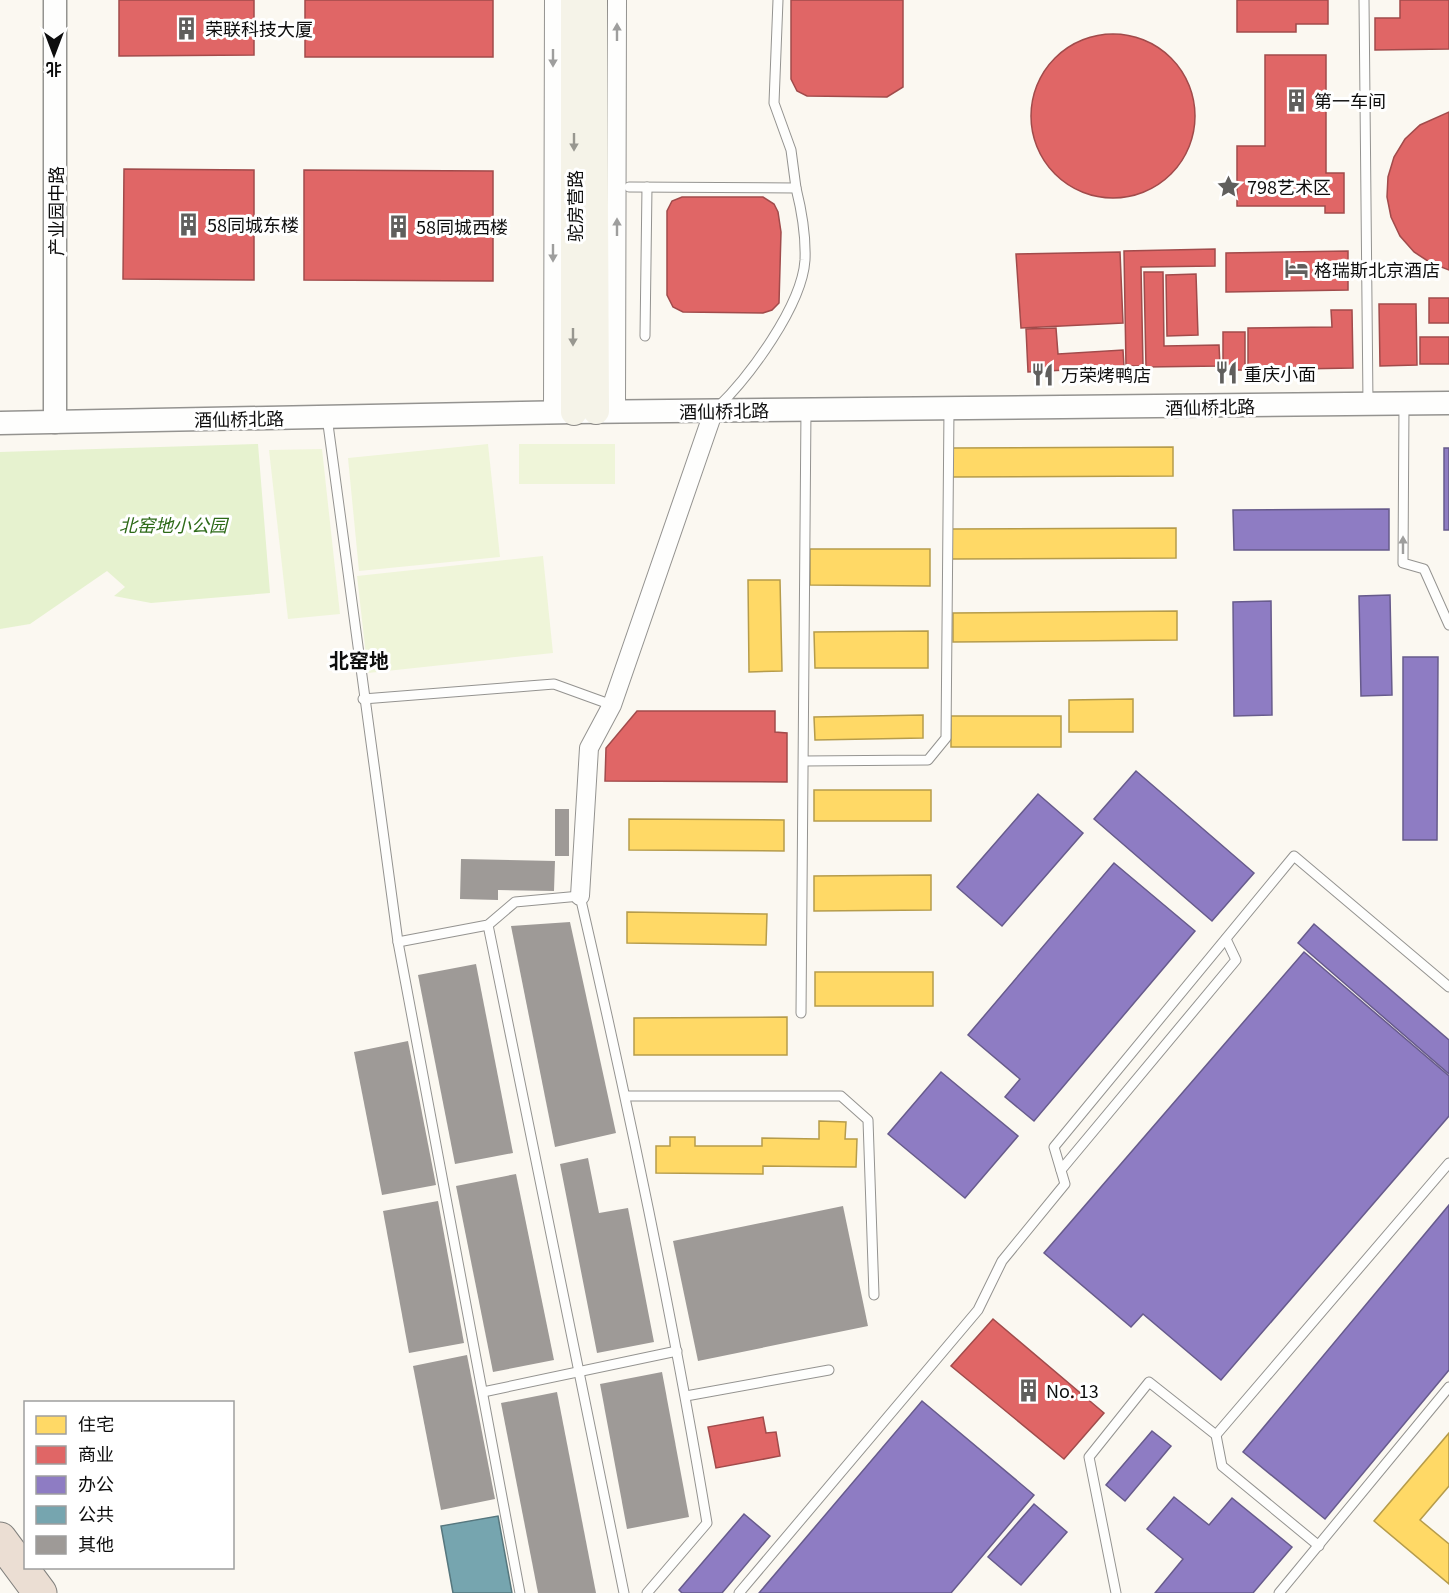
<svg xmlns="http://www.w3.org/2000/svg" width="1449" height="1593" font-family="Georgia,'Noto Sans SC',serif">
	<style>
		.green { fill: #e6f2cf }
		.pitch { fill: #eff5d9 }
		.homes { fill: #ffd966; stroke: #b69c4b; stroke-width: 1.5 }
		.shops { fill: #e06666; stroke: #a14b4b; stroke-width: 1.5 }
		.offices { fill: #8e7cc3; stroke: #675b8c; stroke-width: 1.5 }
		.public { fill: #76a5af; stroke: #56777e; stroke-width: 1.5 }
		.building { fill: #9e9a97 }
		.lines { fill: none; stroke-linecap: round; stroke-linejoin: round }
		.service-casing { stroke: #949390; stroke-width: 11 }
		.minor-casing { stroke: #949390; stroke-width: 20 }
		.tertiary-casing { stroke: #949390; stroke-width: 25 }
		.secondary-casing { stroke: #8b8986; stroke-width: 28 }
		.motorway-casing { stroke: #81807d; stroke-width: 35 }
		.service { stroke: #fefefd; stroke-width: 9 }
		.minor { stroke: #fefefd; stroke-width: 18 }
		.tertiary { stroke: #fefefd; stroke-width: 22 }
		.secondary { stroke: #f5f3e8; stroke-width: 26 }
		.motorway { stroke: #ebded3; stroke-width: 33 }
		.oneway { fill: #9e9e9d }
		.oneway2 { fill: #989790 }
		.labels { text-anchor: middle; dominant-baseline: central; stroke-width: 6; stroke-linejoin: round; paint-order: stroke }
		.poi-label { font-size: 18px; fill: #0d0d0d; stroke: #fff; text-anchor: start }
		.street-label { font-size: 18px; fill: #0d0d0d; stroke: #fff }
		.park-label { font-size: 18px; font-style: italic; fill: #2d6a18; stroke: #fff }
		.neighbourhood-label { font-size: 20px; font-weight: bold; fill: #0d0d0d; stroke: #fff }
	</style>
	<rect width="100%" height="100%" fill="#fbf8f1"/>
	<!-- green -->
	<polygon class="green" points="258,444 270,593 151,603 114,596 125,587 107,571 30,624 0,629 0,452"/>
	<!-- pitch -->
	<g class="pitch">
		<polygon points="488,444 500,557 359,571 348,458"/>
		<rect x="519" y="444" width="96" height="40"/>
		<polygon points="322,449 340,614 288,619 269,450"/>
		<polygon points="543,556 553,653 368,673 357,576"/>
	</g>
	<!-- homes -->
	<g class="homes">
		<polygon points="1173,447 1173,476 952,477 952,448"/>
		<polygon points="1176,528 1176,558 952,559 951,529"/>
		<polygon points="810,549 930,549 930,586 810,585"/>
		<polygon points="748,580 780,580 782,671 749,672"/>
		<polygon points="1177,611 1177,640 953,642 953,613"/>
		<polygon points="928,631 928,668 815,668 814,632"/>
		<polygon points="1133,699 1133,732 1069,732 1069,700"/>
		<polygon points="923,715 923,738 815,740 814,717"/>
		<rect x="951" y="716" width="110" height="31"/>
		<rect x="814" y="790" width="117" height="31"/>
		<polygon points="629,819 784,820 784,851 629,850"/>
		<polygon points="931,875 931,910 814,911 814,876"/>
		<polygon points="627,912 767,914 766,945 627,943"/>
		<rect x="815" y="972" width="118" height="34"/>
		<polygon points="787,1017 787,1055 634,1055 634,1018"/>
		<polygon points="819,1121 846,1122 845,1139 857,1139 856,1167 763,1166 763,1174 656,1173 656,1146 670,1146 670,1137 695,1137 695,1146 762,1146 762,1138 819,1139"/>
		<polygon points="1449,1433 1449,1486 1420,1520 1449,1544 1449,1584 1374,1521"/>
	</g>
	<!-- shops -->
	<g class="shops">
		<polygon points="119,0 254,0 254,55 119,56"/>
		<rect x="305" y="0" width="188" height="57"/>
		<polygon points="791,0 903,0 903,87 887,97 807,96 797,91 791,79"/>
		<polygon points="1237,0 1328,0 1328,24 1296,24 1296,32 1237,32"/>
		<polygon points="1400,0 1449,0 1449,49 1375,50 1375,18 1400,18"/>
		<circle cx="1113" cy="116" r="82"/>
		<polygon points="1265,55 1326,55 1326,173 1344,173 1344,213 1325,213 1325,206 1237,206 1237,146 1265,146"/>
		<polygon points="1449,112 1449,270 1431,263 1414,252 1400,236 1391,217 1387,197 1388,177 1394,157 1405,139 1420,125"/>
		<polygon points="124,169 254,170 254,280 123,279"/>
		<polygon points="304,170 493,171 493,281 304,280"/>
		<polygon points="682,197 763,197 774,204 778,212 781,232 779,303 772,310 763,313 683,312 673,307 667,295 667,211 672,201"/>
		<polygon points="1215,249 1215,266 1141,267 1143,366 1126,366 1124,251"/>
		<polygon points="1348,251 1348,290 1226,292 1226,253"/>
		<polygon points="1120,252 1123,323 1021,328 1016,254"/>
		<polygon points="1144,272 1163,272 1164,346 1219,345 1220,366 1146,367"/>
		<polygon points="1196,274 1198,335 1167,336 1166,275"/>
		<rect x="1429" y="298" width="20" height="25"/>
		<polygon points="1379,304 1416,304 1417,365 1380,366"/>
		<polygon points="1331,310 1352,310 1353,368 1248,370 1248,328 1332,327"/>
		<polygon points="1056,328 1058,354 1123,350 1124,367 1028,372 1026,329"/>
		<rect x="1223" y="332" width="22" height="38"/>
		<rect x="1420" y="337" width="29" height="27"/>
		<polygon points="637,711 775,711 775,732 787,733 787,782 605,781 606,748"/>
		<polygon points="993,1319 1104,1413 1064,1459 951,1366"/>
		<polygon points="763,1417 766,1433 776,1432 780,1456 716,1468 708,1427"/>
	</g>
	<!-- offices -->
	<g class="offices">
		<rect x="1444" y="448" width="5" height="82"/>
		<polygon points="1389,509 1389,550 1234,550 1233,510"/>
		<polygon points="1390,595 1392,695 1361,696 1359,596"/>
		<polygon points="1271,601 1272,715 1234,716 1233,602"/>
		<polygon points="1403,657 1438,657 1437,840 1403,840"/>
		<polygon points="1136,771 1254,873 1212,921 1094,819"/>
		<polygon points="1038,794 1083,833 1002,926 957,887"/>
		<polygon points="1114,863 1195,931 1034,1121 1005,1097 1020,1079 968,1035"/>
		<polygon points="1314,924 1449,1040 1449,1074 1298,943"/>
		<polygon points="1304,952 1449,1076 1449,1116 1221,1380 1143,1314 1131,1327 1044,1253"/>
		<polygon points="941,1072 1018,1136 965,1198 888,1134"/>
		<polygon points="1449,1205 1449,1370 1325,1519 1243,1452"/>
		<polygon points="922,1401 1034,1495 951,1593 759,1593"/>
		<polygon points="1152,1431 1171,1446 1125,1501 1106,1485"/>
		<polygon points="1174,1497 1209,1525 1232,1498 1292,1547 1253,1593 1155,1593 1183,1559 1147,1529"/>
		<polygon points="1034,1504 1067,1532 1021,1585 988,1557"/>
		<polygon points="744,1514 770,1536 722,1593 682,1593 679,1590"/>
	</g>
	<!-- public -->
	<polygon class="public" points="498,1516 512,1593 453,1593 441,1526"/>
	<!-- building -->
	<g class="building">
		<rect x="555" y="809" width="14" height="47"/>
		<polygon points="461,859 555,861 554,891 498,890 498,900 460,899"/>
		<polygon points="570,922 616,1133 555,1147 511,926"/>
		<polygon points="476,964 513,1153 455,1164 418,975"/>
		<polygon points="408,1041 436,1185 382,1195 354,1052"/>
		<polygon points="588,1158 599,1213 628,1208 654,1342 597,1353 560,1164"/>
		<polygon points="516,1174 554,1360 493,1372 456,1186"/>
		<polygon points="438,1201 464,1343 409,1353 383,1211"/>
		<polygon points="843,1206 868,1326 698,1361 673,1241"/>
		<polygon points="467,1355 495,1499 441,1510 413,1366"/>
		<polygon points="662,1372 689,1517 627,1529 600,1384"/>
		<polygon points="557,1392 596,1593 538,1593 501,1403"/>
	</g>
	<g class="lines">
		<defs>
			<g id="service">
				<polyline points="778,0 774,103 791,150 796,188"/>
				<polyline points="1364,0 1368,404"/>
				<path d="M629,187L796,188C802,212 806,236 805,260C802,306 749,377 717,408"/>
				<polyline points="645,336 647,187"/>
				<polyline points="1404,405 1403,563 1424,569 1449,625"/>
				<polyline points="327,417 398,942 520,1593"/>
				<polyline points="363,699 554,684 612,705"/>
				<polyline points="804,761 928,760 946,738 949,409"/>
				<polyline points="488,925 624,1593"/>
				<path d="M398,942L488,925L515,902L580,896C628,1104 672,1312 707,1523L647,1593"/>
				<polyline points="801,1013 806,409"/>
				<polyline points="627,1096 841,1096 868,1120 874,1295"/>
				<polyline points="1061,1170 1236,960 1226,939"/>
				<polyline points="483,1392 677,1351"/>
				<polyline points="686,1396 829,1370"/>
				<polyline points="1216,1435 1449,1163"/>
				<polyline points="739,1593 978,1310 1002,1261 1065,1184 1054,1147 1294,856 1449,987"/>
				<polyline points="1116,1593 1089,1457 1149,1382 1216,1435 1222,1466 1319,1546"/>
				<polyline points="1279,1593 1449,1387"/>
			</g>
			<g id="minor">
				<polyline points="616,411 617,0"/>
				<polyline points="553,412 554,0"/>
				<polyline points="580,896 589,748 612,705 714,410"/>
			</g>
			<g id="tertiary">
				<polyline points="55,0 55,422"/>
				<polyline points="0,423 574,412 1449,403"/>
			</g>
			<g id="secondary">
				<polyline points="594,0 596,411"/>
				<polyline points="574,412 574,0"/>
			</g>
			<polyline id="motorway" points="0,1539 40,1593"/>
		</defs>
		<!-- service casing -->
		<use href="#service" class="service-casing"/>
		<!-- minor casing -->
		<use href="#minor" class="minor-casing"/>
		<!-- tertiary casing -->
		<use href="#tertiary" class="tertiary-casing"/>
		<!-- secondary casing -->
		<use href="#secondary" class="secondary-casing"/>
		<!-- motorway casing -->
		<use href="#motorway" class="motorway-casing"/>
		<!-- service -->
		<use href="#service" class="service"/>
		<!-- minor -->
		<use href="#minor" class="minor"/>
		<!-- tertiary -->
		<use href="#tertiary" class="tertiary"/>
		<!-- secondary -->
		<use href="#secondary" class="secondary"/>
		<!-- motorway -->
		<use href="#motorway" class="motorway"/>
	</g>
	<!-- one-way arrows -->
	<defs><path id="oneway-solid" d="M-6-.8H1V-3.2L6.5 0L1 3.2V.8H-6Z" transform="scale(1.5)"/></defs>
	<g class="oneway">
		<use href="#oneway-solid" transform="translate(617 32) rotate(-90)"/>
		<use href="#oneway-solid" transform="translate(553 58) rotate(90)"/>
		<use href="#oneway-solid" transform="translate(617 227) rotate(-90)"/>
		<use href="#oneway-solid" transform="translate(553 253) rotate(90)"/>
		<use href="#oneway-solid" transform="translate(1403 545) rotate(-90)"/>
	</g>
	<g class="oneway2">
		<use href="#oneway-solid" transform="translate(574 142) rotate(90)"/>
		<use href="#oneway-solid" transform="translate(573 337) rotate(90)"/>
	</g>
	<!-- icons -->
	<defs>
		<symbol id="building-bare" viewBox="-9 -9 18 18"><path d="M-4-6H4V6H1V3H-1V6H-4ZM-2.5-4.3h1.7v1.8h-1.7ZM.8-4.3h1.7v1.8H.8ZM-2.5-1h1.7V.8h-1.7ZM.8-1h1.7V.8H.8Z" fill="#605f5d" stroke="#fff" stroke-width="2.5" paint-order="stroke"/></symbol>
		<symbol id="sight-bare" viewBox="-9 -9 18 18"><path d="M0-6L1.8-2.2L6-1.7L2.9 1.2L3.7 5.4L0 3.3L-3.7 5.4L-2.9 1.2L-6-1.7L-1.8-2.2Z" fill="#605f5d" stroke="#fff" stroke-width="2.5" paint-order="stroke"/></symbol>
		<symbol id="hotel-bare" viewBox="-9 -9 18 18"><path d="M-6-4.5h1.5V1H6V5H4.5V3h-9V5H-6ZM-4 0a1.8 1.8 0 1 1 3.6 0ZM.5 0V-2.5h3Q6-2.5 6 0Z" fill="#605f5d" stroke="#fff" stroke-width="2.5" paint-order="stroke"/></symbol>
		<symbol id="restaurant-bare" viewBox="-9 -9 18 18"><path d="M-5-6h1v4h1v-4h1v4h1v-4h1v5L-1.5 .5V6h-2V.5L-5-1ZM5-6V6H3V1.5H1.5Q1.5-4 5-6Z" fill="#605f5d" stroke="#fff" stroke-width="2.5" paint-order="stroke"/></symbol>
	</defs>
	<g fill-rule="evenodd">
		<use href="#building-bare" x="170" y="12" width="33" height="33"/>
		<use href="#building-bare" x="1280" y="84" width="33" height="33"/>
		<use href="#sight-bare" x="1212" y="170" width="33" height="33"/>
		<use href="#building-bare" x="172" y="208" width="33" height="33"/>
		<use href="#building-bare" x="382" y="210" width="33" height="33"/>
		<use href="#hotel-bare" x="1280" y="252" width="33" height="33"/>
		<use href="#restaurant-bare" x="1210" y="356" width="33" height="33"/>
		<use href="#restaurant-bare" x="1026" y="358" width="33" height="33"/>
		<use href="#building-bare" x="1012" y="1374" width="33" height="33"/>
	</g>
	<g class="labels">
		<!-- poi labels -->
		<g class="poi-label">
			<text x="205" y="28">荣联科技大厦</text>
			<text x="1314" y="100">第一车间</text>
			<text x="1247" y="186">798艺术区</text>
			<text x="207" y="224">58同城东楼</text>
			<text x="416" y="226">58同城西楼</text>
			<text x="1314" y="269">格瑞斯北京酒店</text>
			<text x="1244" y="373">重庆小面</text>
			<text x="1061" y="374">万荣烤鸭店</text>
			<text x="1046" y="1390">No. 13</text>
		</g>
		<!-- street labels -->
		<g class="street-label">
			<text transform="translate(574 206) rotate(-90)">驼房营路</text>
			<text transform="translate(55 211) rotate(-90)">产业园中路</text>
			<text transform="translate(1210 406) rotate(-1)">酒仙桥北路</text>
			<text transform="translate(724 410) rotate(-1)">酒仙桥北路</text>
			<text transform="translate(239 418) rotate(-1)">酒仙桥北路</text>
		</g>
		<!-- park labels -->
		<g class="park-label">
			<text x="173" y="524">北窑地小公园</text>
		</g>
		<!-- neighbourhood labels -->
		<g class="neighbourhood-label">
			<text x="359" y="659">北窑地</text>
		</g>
	</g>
	<!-- legend -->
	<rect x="24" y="1401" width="210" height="168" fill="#ffffff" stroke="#9e9e9e" stroke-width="1.5"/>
	<rect x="36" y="1416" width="30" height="18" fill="#ffd966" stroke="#9e9e9e" stroke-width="1.5"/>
	<text x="78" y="1431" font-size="18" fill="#0d0d0d">住宅</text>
	<rect x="36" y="1446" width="30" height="18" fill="#e06666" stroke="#9e9e9e" stroke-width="1.5"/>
	<text x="78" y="1461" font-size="18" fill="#0d0d0d">商业</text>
	<rect x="36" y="1476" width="30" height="18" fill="#8e7cc3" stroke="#9e9e9e" stroke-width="1.5"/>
	<text x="78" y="1491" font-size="18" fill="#0d0d0d">办公</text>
	<rect x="36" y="1506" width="30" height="18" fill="#76a5af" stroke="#9e9e9e" stroke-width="1.5"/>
	<text x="78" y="1521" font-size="18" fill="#0d0d0d">公共</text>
	<rect x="36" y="1536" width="30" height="18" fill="#9e9a97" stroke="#9e9e9e" stroke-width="1.5"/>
	<text x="78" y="1551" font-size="18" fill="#0d0d0d">其他</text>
	<!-- north arrow -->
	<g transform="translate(54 54) rotate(180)" stroke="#ffffff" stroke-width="4.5" paint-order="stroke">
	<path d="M0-4.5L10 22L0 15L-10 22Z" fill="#0d0d0d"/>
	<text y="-9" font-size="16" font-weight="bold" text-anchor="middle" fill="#0d0d0d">北</text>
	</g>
</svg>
